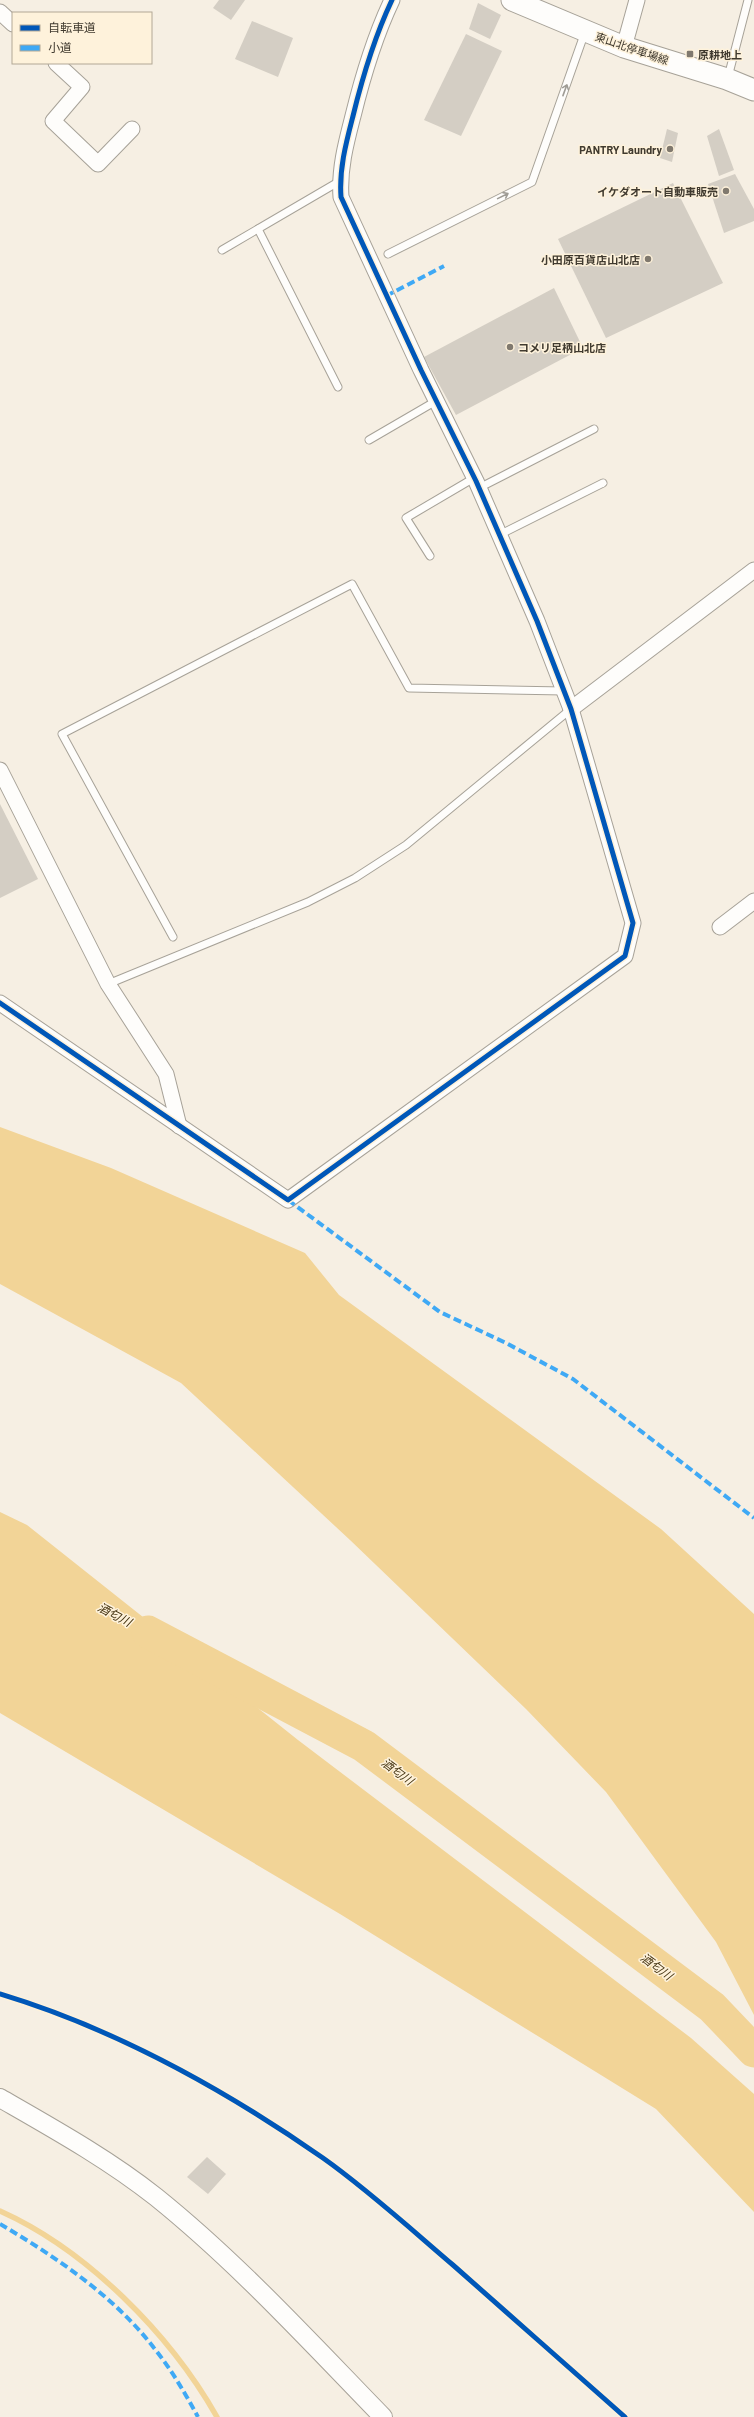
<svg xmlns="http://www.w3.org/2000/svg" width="754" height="2417" font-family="Barlow,'Noto Sans JP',sans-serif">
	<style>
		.water { fill: #f2d497 }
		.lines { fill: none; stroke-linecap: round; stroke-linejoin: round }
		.stream { stroke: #f2d497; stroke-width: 5.5 }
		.river { stroke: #f2d497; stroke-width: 33 }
		.building { fill: #d4cec4 }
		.service-casing { stroke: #a7a298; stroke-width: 9 }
		.minor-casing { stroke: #a7a298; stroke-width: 17 }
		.tertiary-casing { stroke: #a7a298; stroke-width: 20 }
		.secondary-casing { stroke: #a7a298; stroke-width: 23 }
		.service { stroke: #fefdfb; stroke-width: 7 }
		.minor { stroke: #fefdfb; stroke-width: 15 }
		.tertiary { stroke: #fefdfb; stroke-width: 18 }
		.secondary { stroke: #fefdfb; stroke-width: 21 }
		.quiet { stroke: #3fa9f5; stroke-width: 4; stroke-dasharray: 8 4; stroke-linecap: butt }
		.cycleway-casing { stroke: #fef2db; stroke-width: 8 }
		.cycleway { stroke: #0057b8; stroke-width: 5 }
		.oneway { stroke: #9f9c95 }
		.poi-dot { fill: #80796e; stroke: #fef2db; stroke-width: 1.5 }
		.labels { text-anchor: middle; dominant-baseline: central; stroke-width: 3; stroke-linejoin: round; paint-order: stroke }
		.street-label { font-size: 11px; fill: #403a2f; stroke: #fef2db }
		.poi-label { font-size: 11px; font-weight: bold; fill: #403a2f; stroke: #fef2db; text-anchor: end }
		.water-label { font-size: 12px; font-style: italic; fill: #443310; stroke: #fef2db }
	</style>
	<rect width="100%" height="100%" fill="#f6efe3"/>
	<!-- water -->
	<g class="water">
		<polygon points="0,1127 111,1168 305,1253 339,1295 661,1529 754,1614 754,2015 716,1942 606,1792 526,1709 350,1540 181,1383 0,1284"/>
		<polygon points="0,1512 27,1525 298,1740 691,2038 754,2094 754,2212 656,2109 340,1914 0,1713"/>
	</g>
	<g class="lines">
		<!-- stream -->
		<path class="stream" d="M0,2211C87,2250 170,2334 217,2417"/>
		<!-- river -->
		<polyline class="river" points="148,1632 364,1746 712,2007 754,2051"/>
	</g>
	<!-- building -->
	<g class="building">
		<polygon points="219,0 245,0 231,20 213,8"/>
		<polygon points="478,3 501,15 490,39 469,29"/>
		<polygon points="252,21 293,38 278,77 235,59"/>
		<polygon points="466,34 502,51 461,136 424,120"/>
		<polygon points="667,129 678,133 672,162 660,158"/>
		<polygon points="719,129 734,170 719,176 707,136"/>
		<polygon points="735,174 754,209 754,221 724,233 708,184"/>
		<polygon points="673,183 723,283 606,338 558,239"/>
		<polygon points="554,288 583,348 456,415 424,357"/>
		<polygon points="0,804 38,879 0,898"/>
		<polygon points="207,2157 226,2174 208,2194 187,2177"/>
	</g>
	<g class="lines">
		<defs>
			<g id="service">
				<polyline points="728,77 748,0"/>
				<polyline points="258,229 338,387"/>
				<polyline points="222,250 340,181"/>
				<polyline points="388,254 532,182 585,32"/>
				<polyline points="369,440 436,401"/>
				<polyline points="479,488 594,429"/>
				<polyline points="499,535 603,483"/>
				<polyline points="430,556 406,518 474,478"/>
				<polyline points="173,937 62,734 352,584 409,688 564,691"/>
				<polyline points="108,984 308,902 355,878 406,845 571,709"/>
			</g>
			<g id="minor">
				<polyline points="0,12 13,24"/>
				<polyline points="624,47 637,0"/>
				<polyline points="56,63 82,87 53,121 98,164 132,129"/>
				<polyline points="571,709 754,570"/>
				<polyline points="0,770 108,984 166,1074 179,1126"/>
				<polyline points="720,927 754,901"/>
				<path d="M0,1003L288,1200L625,956L633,923L571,709L537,621L476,481L421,370L341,197C339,169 346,143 353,116C363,75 374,38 392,0"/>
			</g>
			<path id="tertiary" d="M0,2098C54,2129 108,2159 156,2197C238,2263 310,2342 383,2417"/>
			<polyline id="secondary" points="512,0 624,47 727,79 754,90"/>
		</defs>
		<!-- service casing -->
		<use href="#service" class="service-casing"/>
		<!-- minor casing -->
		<use href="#minor" class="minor-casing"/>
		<!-- tertiary casing -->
		<use href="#tertiary" class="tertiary-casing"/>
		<!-- secondary casing -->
		<use href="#secondary" class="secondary-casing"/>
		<!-- service -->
		<use href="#service" class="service"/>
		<!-- minor -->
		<use href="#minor" class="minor"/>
		<!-- tertiary -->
		<use href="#tertiary" class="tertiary"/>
		<!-- secondary -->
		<use href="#secondary" class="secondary"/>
		<!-- quiet -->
		<g class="quiet">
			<polyline points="386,296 444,266"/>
			<polyline points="288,1200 440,1312 506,1343 573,1379 754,1518"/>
			<path d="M0,2224C56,2257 114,2296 154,2348C171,2369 185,2393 198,2417"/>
		</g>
		<defs>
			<g id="cycleway">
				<path d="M0,1003L288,1200L625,956L633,923L571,709L537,621L476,481L421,370L341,197C339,169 346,143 353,116C363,75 374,38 392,0"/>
				<path d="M0,1994C116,2029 224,2089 323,2158C367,2189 412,2230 453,2265C510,2316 568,2366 625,2417"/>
			</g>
		</defs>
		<!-- cycleway casing -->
		<use href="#cycleway" class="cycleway-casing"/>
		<!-- cycleway -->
		<use href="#cycleway" class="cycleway"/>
	</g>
	<!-- one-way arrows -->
	<defs><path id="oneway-shaft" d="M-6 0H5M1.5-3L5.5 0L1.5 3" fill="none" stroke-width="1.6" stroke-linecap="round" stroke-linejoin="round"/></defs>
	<g class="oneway">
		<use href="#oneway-shaft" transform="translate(565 90) rotate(-70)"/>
		<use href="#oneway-shaft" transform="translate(503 196) rotate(-26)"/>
	</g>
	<!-- markers -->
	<g class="poi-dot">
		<rect x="686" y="50" width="8" height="8" rx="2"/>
		<circle cx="670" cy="149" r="4"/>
		<circle cx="726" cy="191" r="4"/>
		<circle cx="648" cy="259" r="4"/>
		<circle cx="510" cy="347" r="4"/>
	</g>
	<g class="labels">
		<!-- street labels -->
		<g class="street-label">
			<text transform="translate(632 48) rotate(19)">東山北停車場線</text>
		</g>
		<!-- poi labels -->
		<g class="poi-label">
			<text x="698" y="54" text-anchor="start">原耕地上</text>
			<text x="662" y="149">PANTRY Laundry</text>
			<text x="718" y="191">イケダオート自動車販売</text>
			<text x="640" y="259">小田原百貨店山北店</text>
			<text x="518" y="347" text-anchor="start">コメリ足柄山北店</text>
		</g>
		<!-- water labels -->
		<g class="water-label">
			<text transform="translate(115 1614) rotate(28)">酒匂川</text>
			<text transform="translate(398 1771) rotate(37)">酒匂川</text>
			<text transform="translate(657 1966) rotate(37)">酒匂川</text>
		</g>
	</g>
	<!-- legend -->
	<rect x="12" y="12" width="140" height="52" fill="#fef2db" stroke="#b2a896"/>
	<rect x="20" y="25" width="20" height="6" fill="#0057b8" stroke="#b2a896"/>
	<text x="48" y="32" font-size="12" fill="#403a2f">自転車道</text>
	<rect x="20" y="45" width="20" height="6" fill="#3fa9f5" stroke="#b2a896"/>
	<text x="48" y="52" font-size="12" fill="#403a2f">小道</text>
</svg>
